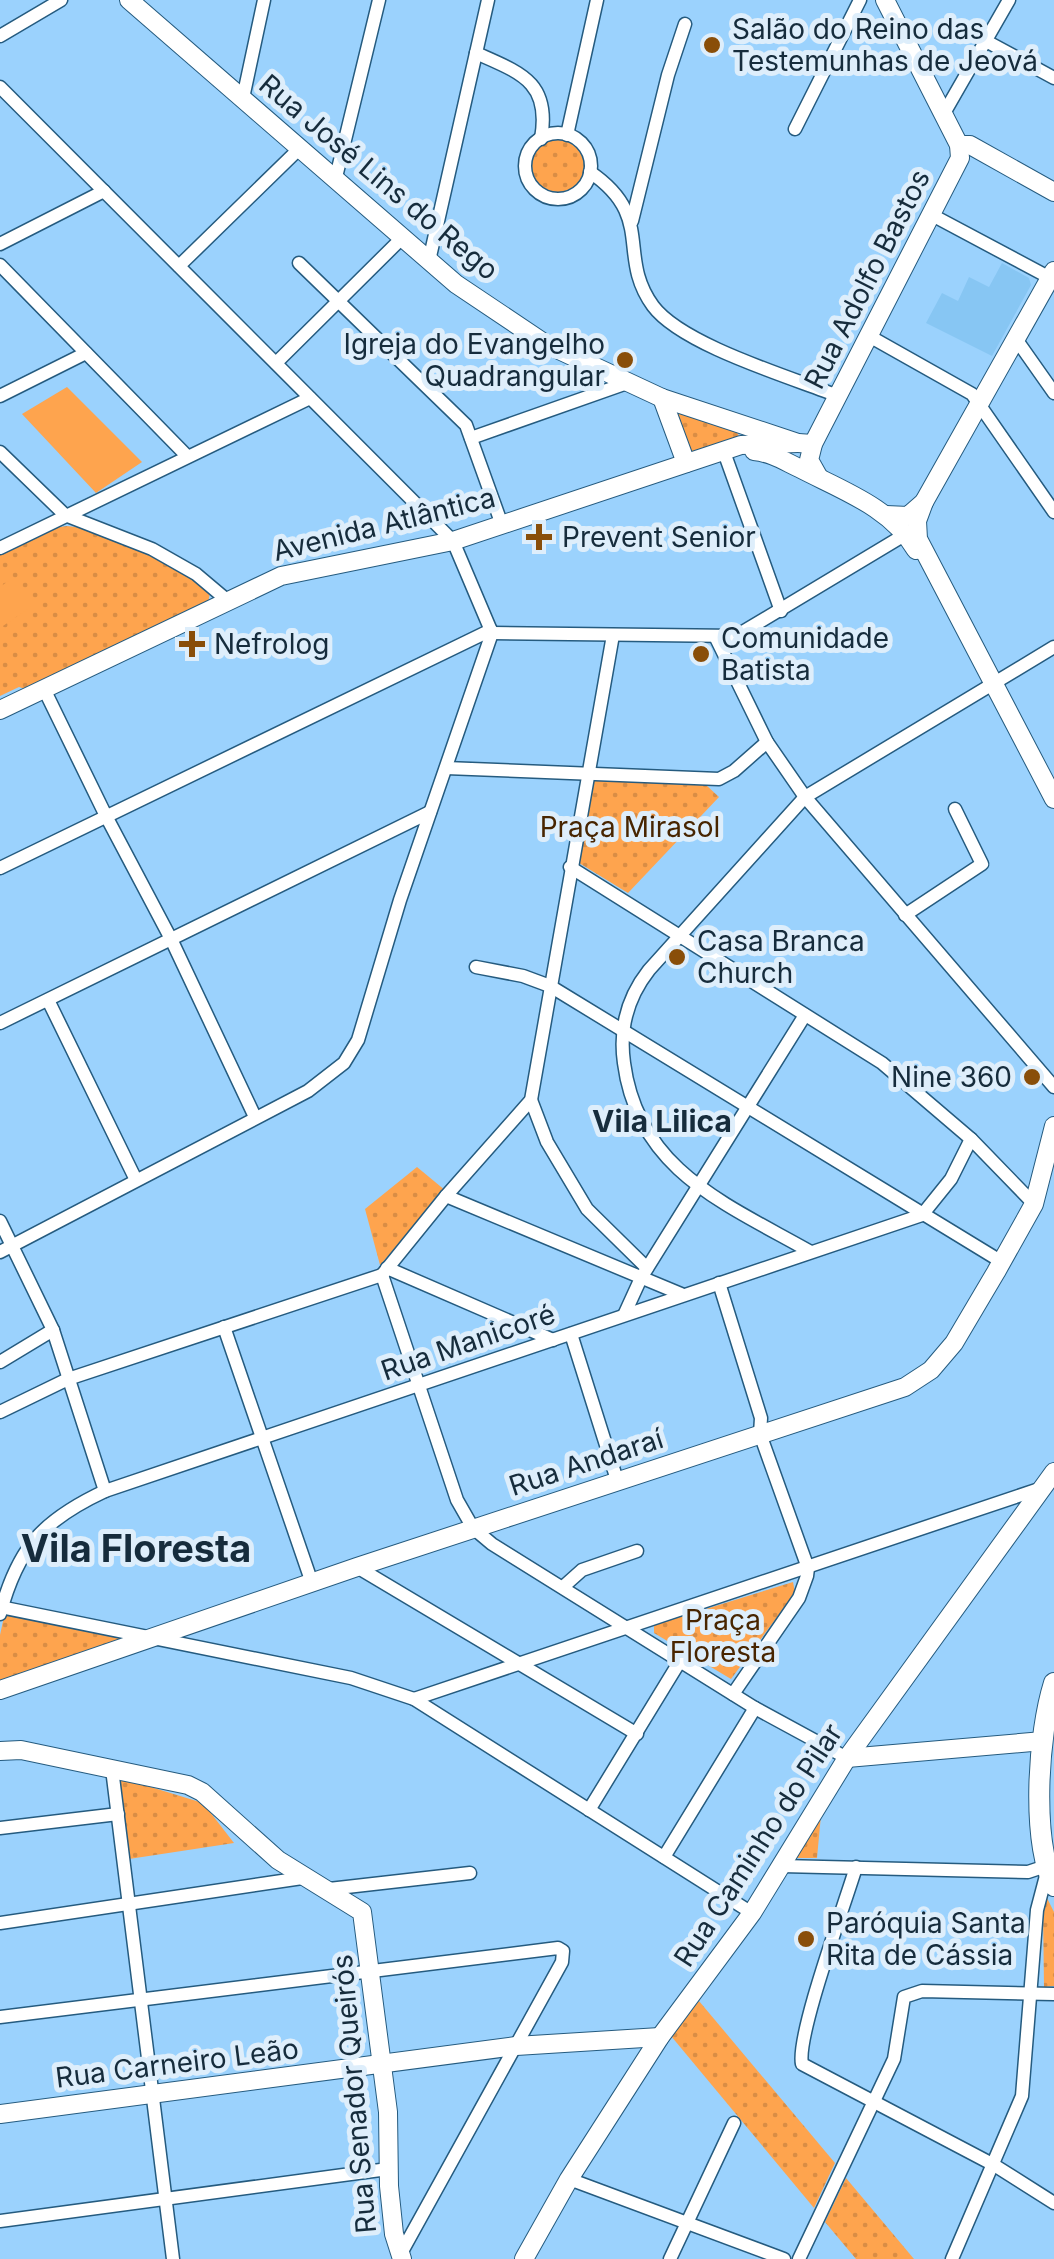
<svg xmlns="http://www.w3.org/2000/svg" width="1054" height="2259" font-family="Inter,sans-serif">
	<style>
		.built { fill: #87c6f3 }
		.park { fill: url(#park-dots) }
		.pitch { fill: #fea44e }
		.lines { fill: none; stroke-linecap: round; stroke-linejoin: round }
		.street-casing { stroke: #255b7f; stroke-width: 15 }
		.secondary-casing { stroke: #255b7f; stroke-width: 20 }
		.primary-casing { stroke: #255b7f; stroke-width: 22 }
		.street { stroke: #fff; stroke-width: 12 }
		.secondary { stroke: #fff; stroke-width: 18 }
		.primary { stroke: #fff; stroke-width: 20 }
		.poi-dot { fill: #894e09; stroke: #deeefb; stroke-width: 4 }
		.labels { text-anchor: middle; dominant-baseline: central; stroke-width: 10; stroke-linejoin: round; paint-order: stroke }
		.poi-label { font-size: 28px; fill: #162c3c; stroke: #deeefb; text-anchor: start }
		.street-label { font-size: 28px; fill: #162c3c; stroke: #deeefb }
		.park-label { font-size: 28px; fill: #482500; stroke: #deeefb }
		.neighbourhood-label { font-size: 30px; font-weight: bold; fill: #162c3c; stroke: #deeefb }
		.district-label { font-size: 38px; font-weight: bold; fill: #162c3c; stroke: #deeefb }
	</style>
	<defs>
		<pattern id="park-dots" width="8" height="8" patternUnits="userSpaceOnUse" patternTransform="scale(2.5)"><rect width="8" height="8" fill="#fea44e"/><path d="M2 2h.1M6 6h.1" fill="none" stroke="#d98d45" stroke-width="1.8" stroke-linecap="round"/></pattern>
	</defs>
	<rect width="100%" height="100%" fill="#9bd2fd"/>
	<!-- built -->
	<polygon class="built" points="1002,263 1029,278 1031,285 992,356 926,323 942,293 958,301 969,277 989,287"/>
	<!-- park -->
	<g class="park">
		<circle cx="558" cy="166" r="26"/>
		<polygon points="672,410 737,432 739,436 736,440 692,455"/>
		<path d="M67,526C111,530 178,563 210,593L208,603L28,690L19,687L0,696V554L52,528Z"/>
		<polygon points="595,776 705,784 719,797 628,893 579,863"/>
		<polygon points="417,1167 446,1191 380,1265 365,1209"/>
		<polygon points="793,1582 795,1593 731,1679 654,1633 654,1625"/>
		<polygon points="5,1612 143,1640 0,1684 0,1635"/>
		<polygon points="118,1777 203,1803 234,1843 129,1859"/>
		<polygon points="821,1815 817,1858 796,1858"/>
		<polygon points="1047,1898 1054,1912 1054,1986 1044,1987 1043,1910"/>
		<polygon points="699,2001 835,2163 814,2208 671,2036"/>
		<polygon points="846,2178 914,2259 856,2259 825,2222"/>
	</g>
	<!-- pitch -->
	<g class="pitch">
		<polygon points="67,387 142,462 96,493 22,414"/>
		<polygon points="11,579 31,607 0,628 0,587"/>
	</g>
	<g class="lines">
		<defs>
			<g id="street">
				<polyline points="0,36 61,0"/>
				<polyline points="986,41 1054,78"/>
				<path d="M476,53C521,73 551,82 541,139"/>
				<polyline points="0,87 453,541 492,633 400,900 358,1040 344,1063 308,1091 0,1252"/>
				<polyline points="243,98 264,0"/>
				<polyline points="943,115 1009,0"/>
				<polyline points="795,129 860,0"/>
				<circle cx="558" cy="166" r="33"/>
				<polyline points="567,135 597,0"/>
				<path d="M590,172C656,217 616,255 653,306C682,345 790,377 838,396"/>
				<polyline points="336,177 379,0"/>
				<polyline points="932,215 1054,280"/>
				<polyline points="632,221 668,75 685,24"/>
				<polyline points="0,244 104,191"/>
				<polyline points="429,261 488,0"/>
				<polyline points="299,263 466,425 502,525"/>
				<polyline points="0,265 187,456"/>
				<polyline points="179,266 301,147"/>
				<polyline points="869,336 972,394 1054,512"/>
				<polyline points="1016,339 1054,393"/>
				<polyline points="276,363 403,237"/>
				<polyline points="0,396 86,353"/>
				<polyline points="471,438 627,383"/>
				<polyline points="0,452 65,515 152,549 196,574 228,601"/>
				<polyline points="724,452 781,611"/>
				<polyline points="0,548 310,398"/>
				<polyline points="492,633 736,636 906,534"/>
				<polyline points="716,638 767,742 805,797 1054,1087"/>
				<polyline points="44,689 106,816 171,939 255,1117"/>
				<polyline points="446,768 719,779 734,771 767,742"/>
				<polyline points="570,867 882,1063 971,1139 1034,1204"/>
				<polyline points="0,868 491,630"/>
				<polyline points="905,915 982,864 955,809"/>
				<polyline points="476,967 523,976 550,986 1002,1262"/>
				<polyline points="48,1000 136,1180"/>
				<polyline points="0,1023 430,812"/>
				<polyline points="531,1100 547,1142 587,1209 647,1268"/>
				<polyline points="446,1196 681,1294"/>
				<polyline points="0,1221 53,1330 105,1491"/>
				<path d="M809,1251C726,1204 638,1170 624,1063C619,1028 627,998 649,970L805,797L1054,647"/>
				<polyline points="387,1268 553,1340"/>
				<polyline points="382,1275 457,1500 473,1528 492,1544 755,1708 847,1758"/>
				<polyline points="382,1275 446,1196 531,1100 613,635"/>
				<polyline points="719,1283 761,1418 760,1434 808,1568 807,1576 799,1598 733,1694"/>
				<polyline points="625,1313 641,1278 805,1015"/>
				<polyline points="224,1327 312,1583"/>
				<polyline points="571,1334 617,1480"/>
				<polyline points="0,1362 53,1330"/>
				<polyline points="0,1412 68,1379 382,1275"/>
				<polyline points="357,1567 637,1734"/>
				<polyline points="563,1587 582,1570 637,1551"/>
				<polyline points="0,1607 351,1678 414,1699 752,1913"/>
				<path d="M0,1614C18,1547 43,1520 105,1491L922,1215L951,1179L971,1139"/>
				<polyline points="414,1699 1042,1488"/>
				<polyline points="112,1769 173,2259"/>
				<polyline points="589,1810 680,1661"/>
				<polyline points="0,1828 118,1814"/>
				<polyline points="664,1857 755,1708"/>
				<polyline points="782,1866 1028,1872 1046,1866"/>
				<path d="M856,1867C845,1904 796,2036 802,2064L994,2165L1054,2203"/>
				<polyline points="329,1889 470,1873"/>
				<polyline points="0,1923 309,1877"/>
				<polyline points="0,2017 558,1948 563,1951 562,1962 400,2255"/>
				<polyline points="569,2179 784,2259"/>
				<polyline points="0,2221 388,2169"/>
				<polyline points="670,2259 734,2123"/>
				<polyline points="799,2259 894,2059 904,1997 922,1991 1054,1994"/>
				<polyline points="952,2259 1022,2096 1037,1910 1047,1872"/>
			</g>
			<g id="secondary">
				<polyline points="129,0 456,284 544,343 662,398 798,443 813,444"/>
				<polyline points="959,145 970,145 1054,192"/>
				<polyline points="662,398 686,463"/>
				<path d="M754,451C772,453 784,461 799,468C841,490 891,507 916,550"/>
				<polyline points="818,476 809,460 813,444 960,158 959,145 885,0"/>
				<polyline points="924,502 917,521 918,539 1054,799"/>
				<polyline points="886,515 908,516 924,502 1054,271"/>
				<polyline points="0,710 281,576 453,541 741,445 798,443"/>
				<polyline points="0,1690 357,1567 905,1387 931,1370 954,1343 996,1272 1034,1204 1054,1126"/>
				<polyline points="0,1751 21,1750 188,1785 202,1792 278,1860 362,1912 388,2112 389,2186 394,2234 402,2259"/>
				<polyline points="847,1758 1043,1741"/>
				<polyline points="0,2114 516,2046 660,2037"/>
				<polyline points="524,2259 569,2179 660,2037 752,1913 847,1758 1054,1472"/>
			</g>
			<path id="primary" d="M1054,1683C1038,1734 1031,1838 1054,1886"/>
		</defs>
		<!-- street casing -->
		<use href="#street" class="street-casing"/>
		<!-- secondary casing -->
		<use href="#secondary" class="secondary-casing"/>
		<!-- primary casing -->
		<use href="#primary" class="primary-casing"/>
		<!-- street -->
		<use href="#street" class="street"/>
		<!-- secondary -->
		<use href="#secondary" class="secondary"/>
		<!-- primary -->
		<use href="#primary" class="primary"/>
	</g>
	<!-- markers -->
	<g class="poi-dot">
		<circle cx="712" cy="45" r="10"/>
		<circle cx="625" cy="360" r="10"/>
		<path d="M534 522h10v10h10v10h-10v10h-10v-10h-10v-10h10z"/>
		<path d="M187 629h10v10h10v10h-10v10h-10v-10h-10v-10h10z"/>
		<circle cx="701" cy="654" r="10"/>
		<circle cx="677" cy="957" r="10"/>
		<circle cx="1032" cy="1077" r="10"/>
		<circle cx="806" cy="1939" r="10"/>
	</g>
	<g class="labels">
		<!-- poi labels -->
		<g class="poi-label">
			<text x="732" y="29">Salão do Reino das<tspan x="732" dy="32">Testemunhas de Jeová</tspan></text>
			<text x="605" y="344" text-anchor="end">Igreja do Evangelho<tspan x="605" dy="32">Quadrangular</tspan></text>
			<text x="562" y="537">Prevent Senior</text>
			<text x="721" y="638">Comunidade<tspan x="721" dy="32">Batista</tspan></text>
			<text x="214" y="644">Nefrolog</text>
			<text x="697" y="941">Casa Branca<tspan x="697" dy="32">Church</tspan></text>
			<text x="1012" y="1077" text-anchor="end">Nine 360</text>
			<text x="826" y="1923">Paróquia Santa<tspan x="826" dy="32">Rita de Cássia</tspan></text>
		</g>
		<!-- street labels -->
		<g class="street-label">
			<text transform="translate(379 177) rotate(40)">Rua José Lins do Rego</text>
			<text transform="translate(867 279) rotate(-63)">Rua Adolfo Bastos</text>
			<text transform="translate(384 524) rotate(-14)">Avenida Atlântica</text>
			<text transform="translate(468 1342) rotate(-19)">Rua Manicoré</text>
			<text transform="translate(586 1462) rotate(-18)">Rua Andaraí</text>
			<text transform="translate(758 1845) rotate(-57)">Rua Caminho do Pilar</text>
			<text transform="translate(177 2063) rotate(-7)">Rua Carneiro Leão</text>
			<text transform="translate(354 2094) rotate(-95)">Rua Senador Queirós</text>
		</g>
		<!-- park labels -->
		<g class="park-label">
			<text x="630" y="827">Praça Mirasol</text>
			<text x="723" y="1620">Praça<tspan x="723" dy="32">Floresta</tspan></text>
		</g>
		<!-- neighbourhood labels -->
		<g class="neighbourhood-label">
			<text x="662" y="1121">Vila Lilica</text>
		</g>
		<!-- district labels -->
		<g class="district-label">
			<text x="136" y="1548">Vila Floresta</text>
		</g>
	</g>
</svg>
